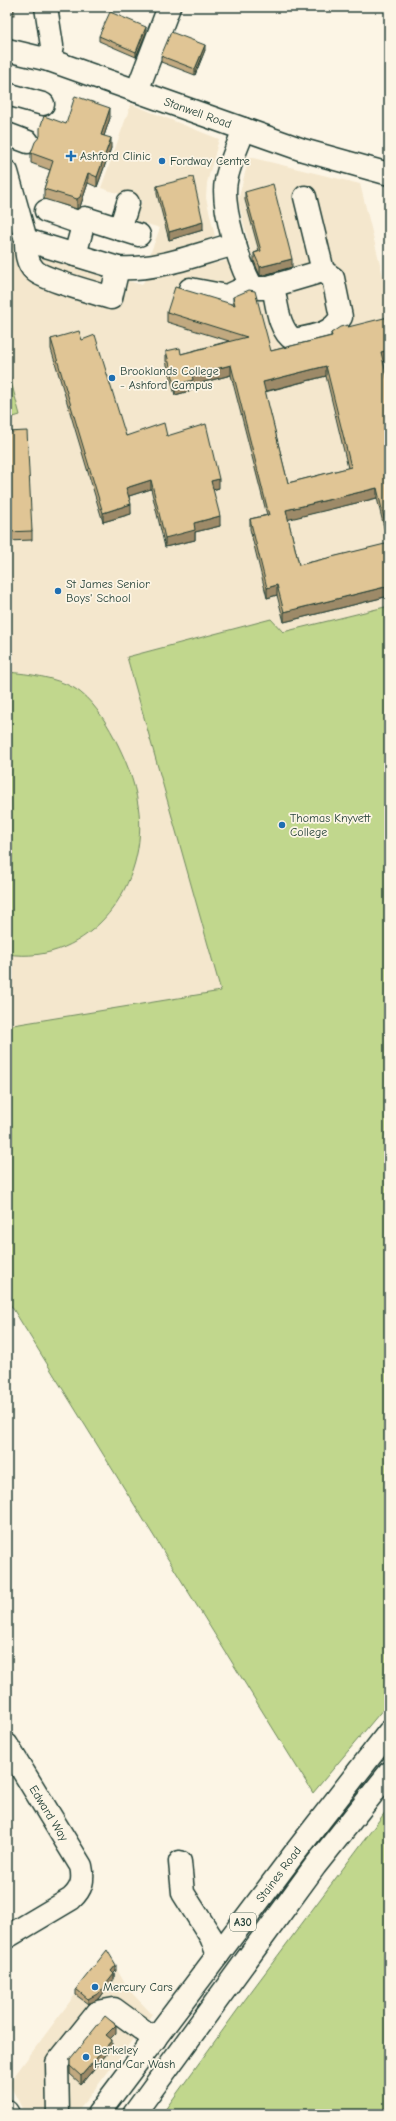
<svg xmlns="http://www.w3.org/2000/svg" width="396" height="2121" font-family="'Comic Neue',sans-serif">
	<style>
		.built { fill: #f4e7cd }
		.green { fill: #c1d78d; stroke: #708a60 }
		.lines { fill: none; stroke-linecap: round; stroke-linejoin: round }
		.minor-casing { stroke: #1f3d34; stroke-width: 25 }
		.major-casing { stroke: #1f3d34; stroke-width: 25 }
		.highway-casing { stroke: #1f3d34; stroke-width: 25 }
		.minor { stroke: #fcf5e5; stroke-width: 22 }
		.major { stroke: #fcf5e5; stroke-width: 22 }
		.highway { stroke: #fcf5e5; stroke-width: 22 }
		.wall { fill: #c1a980; stroke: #1f3d34; fill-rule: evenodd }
		.shaded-wall { fill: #9d8a68; stroke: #1f3d34 }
		.building { fill: #e0c595; stroke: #1f3d34; fill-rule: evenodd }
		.poi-dot { fill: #1f6fb2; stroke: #fcf5e5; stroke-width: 1.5 }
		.labels { text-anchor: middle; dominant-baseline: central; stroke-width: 3.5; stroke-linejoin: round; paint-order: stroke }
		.shield { fill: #fcf5e5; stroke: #617469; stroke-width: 1 }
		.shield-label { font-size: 11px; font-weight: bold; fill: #1f3d34 }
		.street-label { font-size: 12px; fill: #1f3d34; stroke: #fcf5e5 }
		.poi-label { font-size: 12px; fill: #1f3d34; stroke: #fcf5e5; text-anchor: start }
	</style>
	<rect width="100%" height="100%" fill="#fcf5e5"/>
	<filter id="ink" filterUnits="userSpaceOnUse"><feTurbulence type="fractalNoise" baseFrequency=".025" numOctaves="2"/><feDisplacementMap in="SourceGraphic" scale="8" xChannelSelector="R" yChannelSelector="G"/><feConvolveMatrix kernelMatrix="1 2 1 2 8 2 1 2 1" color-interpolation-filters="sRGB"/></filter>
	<g filter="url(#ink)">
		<!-- built -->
		<g class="built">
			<polygon points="131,104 219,139 207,183 206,198 216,240 147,262 160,228 134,220 142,201 101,188"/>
			<polygon points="249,157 360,184 389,300 389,1702 313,1793 10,1304 7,1305 7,221 15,246 142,285 145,279 252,255 238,201"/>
			<polygon points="107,1952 128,1989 152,2014 76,2114 25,2114 9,2083"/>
		</g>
		<!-- green -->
		<g class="green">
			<polygon points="9,374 20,415 7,419 7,375"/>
			<polygon points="389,606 389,1702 313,1793 10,1304 7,1305 7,1026 221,991 127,657 271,619 283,632"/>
			<path d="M7,672C30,674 54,677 74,688C91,698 105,720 114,737C125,758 135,782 138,805C151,883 90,967 7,954Z"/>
			<polygon points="389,1807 389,2114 162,2114 244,2001"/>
		</g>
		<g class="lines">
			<defs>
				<g id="minor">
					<polyline points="46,7 52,46 49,60"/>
					<polyline points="137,91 169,7"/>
					<polyline points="7,94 43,104"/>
					<path d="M244,129C238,146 229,164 226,181C221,206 239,266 253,288H265L323,271L305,197"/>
					<polyline points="7,134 28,142"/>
					<path d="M7,172L26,240L118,268C157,271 197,254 235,244"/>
					<polyline points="46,211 83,224"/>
					<polyline points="120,229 128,203"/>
					<path d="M26,240C26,251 26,263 35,271C45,280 96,293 111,298L118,268"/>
					<polyline points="75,255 85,218 139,235"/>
					<path d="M273,286C277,304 278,330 294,340C313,336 331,335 341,317L333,278L323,271"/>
					<polyline points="190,289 227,296 251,285"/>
					<path id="s1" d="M7,1745L81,1866C84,1880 82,1889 71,1899L7,1937"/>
					<polyline points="180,1862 183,1893 211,1937 218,1955"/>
					<polyline points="7,2112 8,2114"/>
					<polyline points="58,2114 57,2063 98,2012 114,2009 155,2039"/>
				</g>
				<g id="major">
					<path id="s2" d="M7,50L49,60L303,150L389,174"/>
				</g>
				<g id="highway">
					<path id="s3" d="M98,2114L294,1854L389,1732"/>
					<polyline points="134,2114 315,1866 389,1773"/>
				</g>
			</defs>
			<!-- minor casing -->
			<use href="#minor" class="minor-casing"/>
			<!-- major casing -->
			<use href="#major" class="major-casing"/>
			<!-- highway casing -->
			<use href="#highway" class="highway-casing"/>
			<!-- minor -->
			<use href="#minor" class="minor"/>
			<!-- major -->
			<use href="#major" class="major"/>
			<!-- highway -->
			<use href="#highway" class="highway"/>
		</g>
		<!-- wall -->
		<g class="wall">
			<rect x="7" y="7" width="7" height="8"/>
			<polygon points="146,33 136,57 99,41 99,36"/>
			<polygon points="205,50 195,75 161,62 161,56"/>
			<polygon points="110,118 104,136 111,148 97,187 88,183 80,207 77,209 44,199 44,189 50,170 31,163 31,153 40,136 66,124"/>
			<polygon points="157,186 203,230 169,240 157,194"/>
			<polygon points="245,192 292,267 260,276 254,261 254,253 259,251 245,200"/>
			<path d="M233,297L271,351L331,336V333L348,327L389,322V360L383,362L389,386V596L284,622L277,595L267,598L250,529V519L267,515L231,375L193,385V390L175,395L166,361V351L181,354L229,341L167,322V312L233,305ZM326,376L348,468L288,483L265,392ZM377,498L388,544L299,565L288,519Z"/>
			<polygon points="51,339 82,340 126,436 167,436 219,488 213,490 220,526 195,532 195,540 165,547 151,489 129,496 131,514 103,522 51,349"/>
			<polygon points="7,432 32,531 32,540 7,541"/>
			<polygon points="116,1971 114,1973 114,1979 99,1999 88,2004 76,1995 76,1989"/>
			<polygon points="116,2033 110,2039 112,2048 81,2084 70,2074 70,2059"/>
		</g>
		<!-- shaded-wall -->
		<g class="shaded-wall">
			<polygon points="146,27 146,33 136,57 136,52"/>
			<polygon points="205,45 205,50 195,75 195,69"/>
			<polygon points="110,108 110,118 101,145 101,135"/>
			<polygon points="111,138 111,148 97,187 97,177"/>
			<polygon points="88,173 88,183 80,207 77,209 77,199"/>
			<polygon points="203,222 203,230 169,240 169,232"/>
			<polygon points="292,259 292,267 260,276 260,267"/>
			<polygon points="389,350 389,360 381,362 381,352"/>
			<polygon points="231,365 231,375 193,385 193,390 175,395 175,385 192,375"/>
			<polygon points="326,366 326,376 263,392 263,382"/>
			<polygon points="219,479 219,488 211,490 211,481"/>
			<polygon points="151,480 151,489 126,497 126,488"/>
			<polygon points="377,488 377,498 286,520 286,510"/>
			<polygon points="131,504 131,514 103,522 103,513"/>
			<polygon points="220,516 220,526 195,532 195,540 165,547 165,538 194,523"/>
			<polygon points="277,585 277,595 267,598 267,588"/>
			<polygon points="389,586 389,596 284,622 284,612"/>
			<polygon points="116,1965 116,1971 111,1976 111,1971"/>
			<polygon points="114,1974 114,1979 99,1999 88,2004 88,1999"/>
			<polygon points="116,2025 116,2033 106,2043 106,2035"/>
			<polygon points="112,2040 112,2048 81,2084 81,2076"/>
		</g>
		<!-- building -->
		<g class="building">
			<polygon points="110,12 146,27 136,52 99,36"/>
			<polygon points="171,32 205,45 195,69 161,56"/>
			<polygon points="75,96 110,108 101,135 111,138 97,177 88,173 80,197 77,199 44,189 53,161 31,153 35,142 40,136 40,128 44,116 66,124"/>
			<polygon points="193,177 203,222 169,232 157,186"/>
			<polygon points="273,184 292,259 260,267 254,253 261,251 245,192"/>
			<path d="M175,287L235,305L233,297L249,290L255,291L271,351L332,336L331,333L340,327L348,325V327L388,317L389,322V350L381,352L389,386V539L377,488L286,510L299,565L389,543V586L284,612L277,585L267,588L250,519L269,515L231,365L192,375L193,380L175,385L166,351L180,348L181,354L247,337L167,312ZM326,366L351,467L288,483L263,382Z"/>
			<polygon points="79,331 82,340 95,335 126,436 164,423 167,436 206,424 219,479 211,481 220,516 194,523 195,530 165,538 151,480 126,488 131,504 103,513 51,339"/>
			<polygon points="27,431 32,531 7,532 7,432"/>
			<polygon points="107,1950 116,1965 111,1971 114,1974 99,1993 88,1999 76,1989"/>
			<polygon points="105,2016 116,2025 106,2035 112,2040 81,2076 70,2066 70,2059"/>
		</g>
	</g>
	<!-- markers -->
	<g class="poi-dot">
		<path d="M69 150h4v4h4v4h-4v4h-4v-4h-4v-4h4z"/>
		<circle cx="162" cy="161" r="4"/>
		<circle cx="112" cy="378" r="4"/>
		<circle cx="58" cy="591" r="4"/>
		<circle cx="282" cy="825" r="4"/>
		<circle cx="95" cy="1987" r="4"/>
		<circle cx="86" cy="2057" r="4"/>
	</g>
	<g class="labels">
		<!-- shield labels -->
		<rect class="shield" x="230" y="1913" width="26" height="18" rx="3"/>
		<g class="shield-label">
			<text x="243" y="1922">A30</text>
		</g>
		<!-- street labels -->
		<g class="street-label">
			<text stroke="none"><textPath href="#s2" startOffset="201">Stanwell Road</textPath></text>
			<text stroke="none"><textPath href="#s1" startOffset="80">Edward Way</textPath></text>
			<text stroke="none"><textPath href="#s3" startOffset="300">Staines Road</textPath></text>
		</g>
		<!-- poi labels -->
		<g class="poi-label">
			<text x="80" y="156">Ashford Clinic</text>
			<text x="170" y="161">Fordway Centre</text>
			<text x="120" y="371">Brooklands College<tspan x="120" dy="14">- Ashford Campus</tspan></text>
			<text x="66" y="584">St James Senior<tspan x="66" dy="14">Boys' School</tspan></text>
			<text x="290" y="818">Thomas Knyvett<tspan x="290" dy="14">College</tspan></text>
			<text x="103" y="1987">Mercury Cars</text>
			<text x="94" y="2050">Berkeley<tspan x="94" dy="14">Hand Car Wash</tspan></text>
		</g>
	</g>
	<!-- margin -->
	<rect width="396" height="2121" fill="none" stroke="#fcf5e5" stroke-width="24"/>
	<rect x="12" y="12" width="372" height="2097" fill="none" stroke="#1f3d34" stroke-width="1.5" filter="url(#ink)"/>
</svg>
